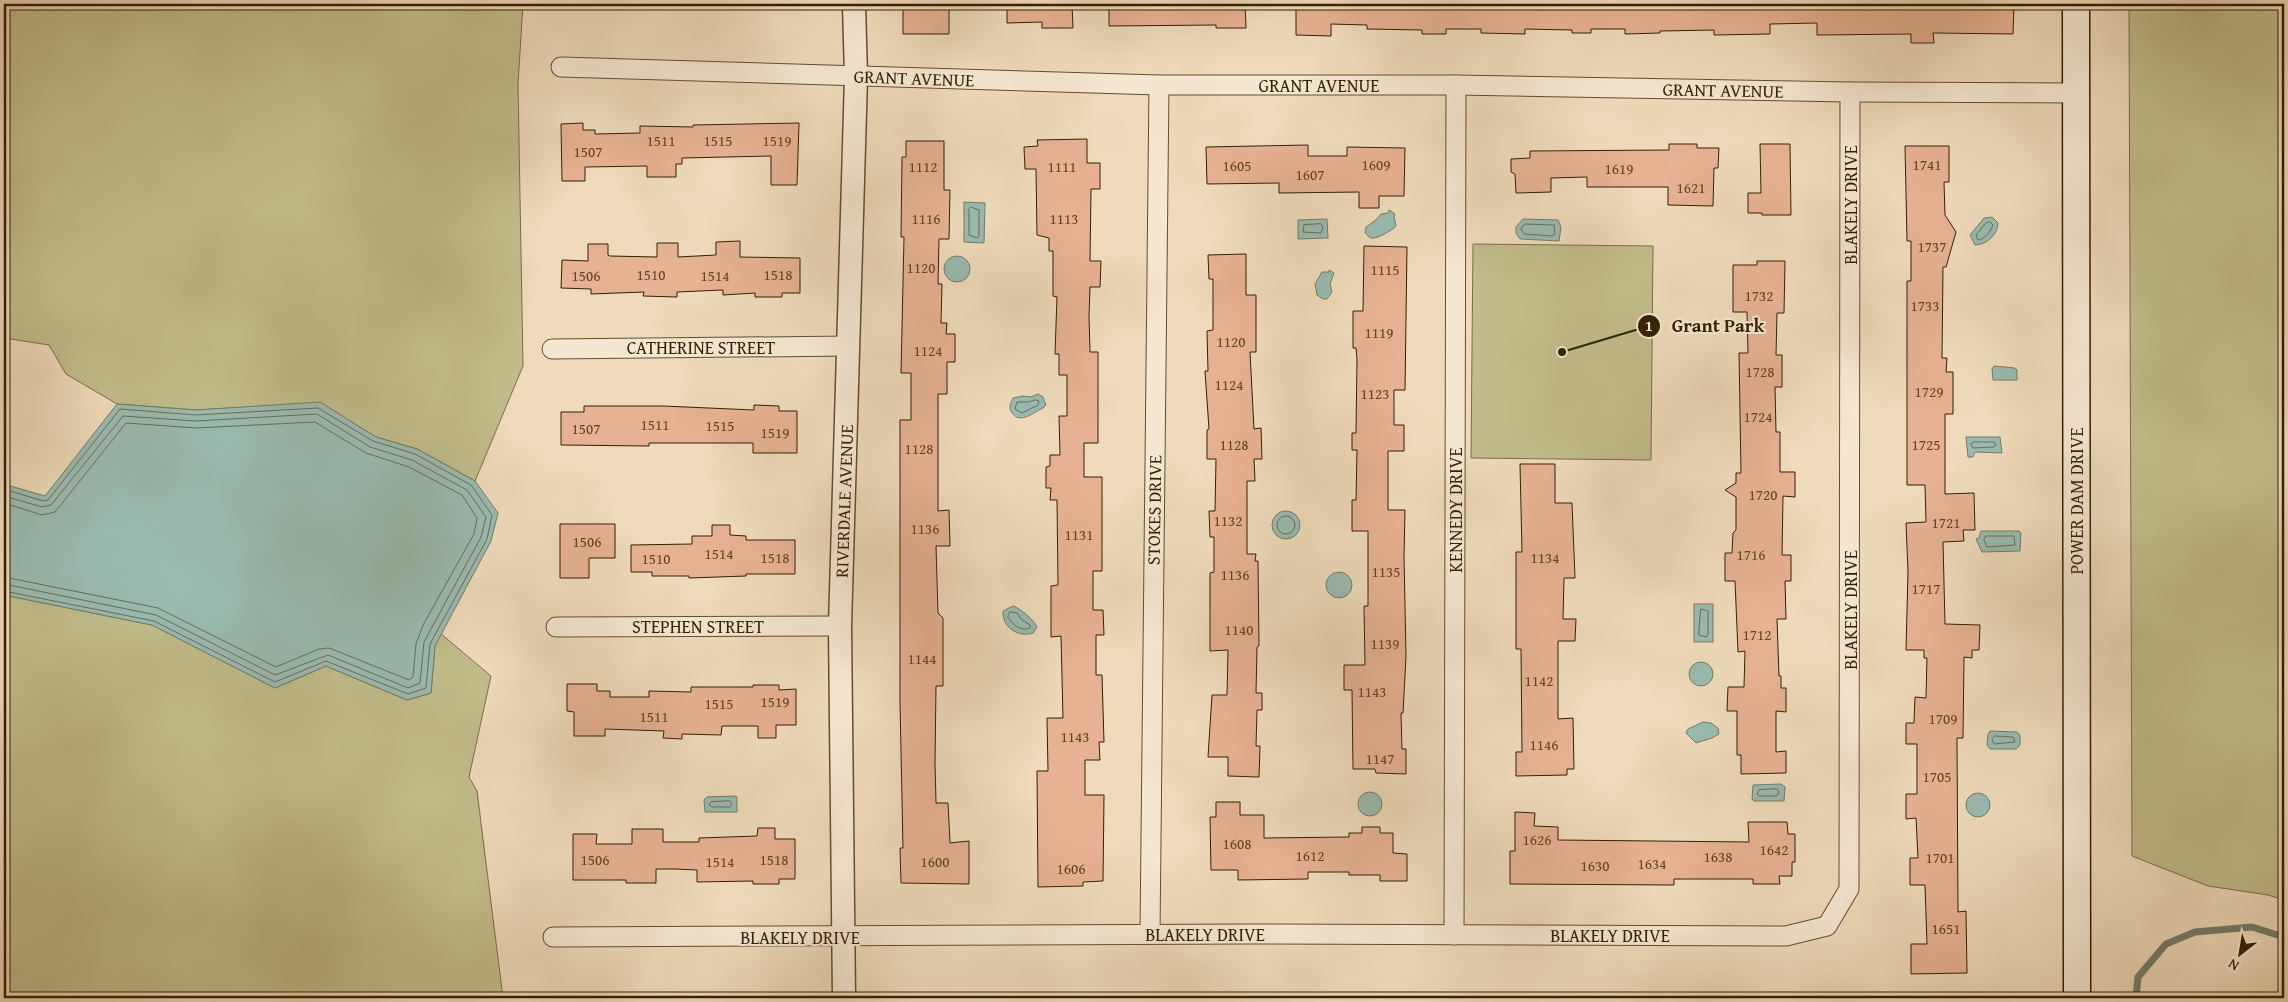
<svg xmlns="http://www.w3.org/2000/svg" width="2288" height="1002" font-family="'Gentium Book Plus',serif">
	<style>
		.green { fill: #c1bd8b; stroke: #7b6e46 }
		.water { fill: #9abbb1; stroke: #727d6b }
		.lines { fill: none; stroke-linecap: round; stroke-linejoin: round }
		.shore { stroke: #686d5a; stroke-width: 1 }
		.stream { stroke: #727d6b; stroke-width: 7 }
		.building { fill: #e7b293; stroke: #351f02 }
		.minor-casing { stroke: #644e30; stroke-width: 21 }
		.tertiary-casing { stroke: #644e30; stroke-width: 25 }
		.secondary-casing { stroke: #351f02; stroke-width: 29 }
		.minor { stroke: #f5e8d3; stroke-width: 19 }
		.tertiary { stroke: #f5e8d3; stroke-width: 22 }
		.secondary { stroke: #f5e8d3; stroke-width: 26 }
		.labels { text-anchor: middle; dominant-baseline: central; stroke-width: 4; stroke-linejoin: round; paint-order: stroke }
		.number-label { font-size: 15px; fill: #624426 }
		.street-label { font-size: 18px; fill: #351f02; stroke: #f5e8d3 }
		.leader { fill: none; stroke: #351f02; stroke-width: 2 }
		.callout-dot { fill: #351f02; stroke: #f5e8d3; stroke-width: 2 }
		.mark-label { font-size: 15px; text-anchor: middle; font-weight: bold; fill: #fff }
		.callout-label { font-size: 19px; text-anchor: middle; font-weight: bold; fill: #351f02; stroke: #f5e8d3; stroke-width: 4; stroke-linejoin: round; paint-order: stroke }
	</style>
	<rect width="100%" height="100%" fill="#efdbbb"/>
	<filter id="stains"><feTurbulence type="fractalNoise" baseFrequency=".004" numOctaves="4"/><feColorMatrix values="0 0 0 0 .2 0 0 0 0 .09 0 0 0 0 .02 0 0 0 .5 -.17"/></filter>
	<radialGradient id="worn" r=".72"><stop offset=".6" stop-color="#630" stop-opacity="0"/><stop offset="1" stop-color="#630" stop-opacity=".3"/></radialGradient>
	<!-- green -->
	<g class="green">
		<polygon points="4,4 523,4 518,84 523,366 475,481 417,449 376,437 320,403 196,410 117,404 66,374 49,345 4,338"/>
		<polygon points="2129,4 2284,4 2284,900 2268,895 2208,886 2132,856"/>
		<polygon points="1473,244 1653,246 1651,460 1471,458"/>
		<polygon points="4,595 152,625 275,688 326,666 407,700 431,693 435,646 440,633 491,676 469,777 477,791 503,998 4,998"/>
	</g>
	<!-- water -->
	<g class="water">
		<polygon points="964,202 985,203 984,243 964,242"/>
		<path d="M1389,210L1395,214L1394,217L1396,226C1393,230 1375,240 1371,238C1370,238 1366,234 1365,233L1366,227L1377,219L1381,214L1388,213Z"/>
		<path d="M1992,217L1998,223C1998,235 1986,245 1975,245L1970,235L1984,218Z"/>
		<polygon points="1327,219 1328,238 1298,239 1298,220"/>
		<polygon points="1523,219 1558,220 1561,227 1559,241 1520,239 1516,233 1516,227"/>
		<circle cx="957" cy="269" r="13"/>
		<polygon points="1329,270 1334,273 1330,284 1332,292 1327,299 1323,299 1317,295 1315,284 1322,272 1329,272"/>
		<polygon points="1994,366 2015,368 2017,370 2017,380 1993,380 1992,369"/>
		<path d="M1038,394L1043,397L1046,405L1043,408C1034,412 1021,424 1013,414C1008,409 1010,404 1013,398L1023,396L1031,397Z"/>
		<polygon points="320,402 376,437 417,449 475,481 498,513 491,541 435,646 431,693 407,700 326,666 275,688 152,625 4,595 4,484 45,496 117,404 196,410"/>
		<polygon points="1966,437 2000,437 2002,453 1975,452 1973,457 1968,457"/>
		<circle cx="1286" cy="525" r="14"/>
		<polygon points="1981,531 2019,531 2021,533 2020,551 1982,552 1976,539 1979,538"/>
		<circle cx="1339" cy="585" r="13"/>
		<rect x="1694" y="604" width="19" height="38"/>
		<path d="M1013,606C1020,608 1034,620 1037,627L1033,633C1018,638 1002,627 1003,611Z"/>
		<circle cx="1701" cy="674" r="12"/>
		<polygon points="1703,722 1711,723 1718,728 1719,734 1712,738 1696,743 1686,733 1688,729"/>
		<polygon points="1990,731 2017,732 2020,735 2020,745 2016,749 1990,749 1987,745 1988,734"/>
		<polygon points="1781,784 1785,787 1784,801 1754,801 1752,799 1753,785"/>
		<circle cx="1370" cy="804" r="12"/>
		<circle cx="1978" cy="805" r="12"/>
		<polygon points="734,796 737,797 737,812 705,812 704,800 707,797"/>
	</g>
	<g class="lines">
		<!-- shore -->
		<g class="shore">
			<polygon points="971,207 979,210 979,236 977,238 969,235 969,209"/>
			<path d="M1990,222L1993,225C1991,231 1984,240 1978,240L1976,235L1986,223Z"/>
			<polygon points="1321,224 1323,227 1321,233 1303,232 1304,225"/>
			<polygon points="1525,224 1554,225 1555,234 1552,236 1524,234 1521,229"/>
			<polygon points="1036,400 1039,401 1038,405 1022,413 1015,409 1017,402 1028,402"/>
			<polygon points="1974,442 1994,442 1996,445 1994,447 1973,448 1971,444"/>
			<polyline points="4,489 43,501 48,500 120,409 196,415 318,408 373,441 415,454 471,485 492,515 487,539 430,644 426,688 408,694 326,661 275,682 154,621 4,591"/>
			<polyline points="4,496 42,507 51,505 123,416 196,421 317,414 370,447 412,460 467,490 486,517 481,537 424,642 420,683 408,688 328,655 275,675 156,615 4,584"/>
			<polyline points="4,503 42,515 55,512 126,423 196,428 315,422 366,453 409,467 462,495 477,518 474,534 423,625 416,644 413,677 409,680 329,648 319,649 276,667 158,608 4,577"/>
			<circle cx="1286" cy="525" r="9"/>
			<polygon points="1986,536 2014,536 2015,545 1987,547 1984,540"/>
			<polygon points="1701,609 1708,611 1708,634 1706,637 1699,635"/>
			<path d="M1010,612L1017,613L1022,620L1030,625V628C1021,632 1012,624 1008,617Z"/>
			<polygon points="1995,736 2013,737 2015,742 1994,744 1992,739"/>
			<polygon points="1777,789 1779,792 1777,796 1759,796 1757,794 1759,790"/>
			<polygon points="730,801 732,805 730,807 712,807 709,805 711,802"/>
		</g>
		<!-- stream -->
		<polyline class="stream" points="2136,998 2138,977 2166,944 2195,932 2252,927 2284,937"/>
	</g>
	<!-- building -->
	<g class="building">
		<polygon points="903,4 939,4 939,9 949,9 949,34 903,34"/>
		<polygon points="1007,4 1072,4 1073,28 1042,28 1042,22 1007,23"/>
		<polygon points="1109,4 1245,4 1246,28 1216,28 1216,25 1109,26"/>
		<polygon points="1296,4 2008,4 2014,5 2013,34 1933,33 1934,43 1911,43 1911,34 1817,35 1817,23 1770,24 1770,34 1714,35 1714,30 1660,31 1660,33 1625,34 1625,29 1591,29 1591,33 1572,33 1572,30 1525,29 1525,34 1481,33 1481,29 1446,29 1446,34 1422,34 1422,30 1367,29 1367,25 1331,24 1331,36 1296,35"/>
		<polygon points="583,123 583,130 595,130 595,134 640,133 640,126 693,127 693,125 799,123 797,185 771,185 771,156 682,158 682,164 676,164 676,177 647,177 647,166 585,167 585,181 562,181 561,124"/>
		<polygon points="1087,139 1087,163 1100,163 1100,189 1091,189 1090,261 1101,261 1100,287 1090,287 1089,317 1090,352 1098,352 1098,443 1084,443 1084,477 1102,477 1102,571 1093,571 1093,610 1103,610 1104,635 1096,635 1096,675 1102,675 1104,742 1099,742 1100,760 1085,760 1085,795 1104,795 1103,881 1083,882 1083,886 1038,887 1037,771 1048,771 1047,718 1063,718 1061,636 1051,637 1051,586 1058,585 1057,500 1050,500 1051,488 1046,488 1046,467 1050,466 1050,455 1060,455 1059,416 1067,416 1067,375 1059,375 1059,354 1055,354 1057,297 1053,296 1053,251 1049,251 1049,238 1037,235 1036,169 1025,169 1024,147 1038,146 1037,140"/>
		<polygon points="906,141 944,141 944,190 950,190 949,239 939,239 938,284 942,284 941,323 947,323 946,334 955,334 955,362 947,362 947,394 938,394 938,511 949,510 950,546 936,546 938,613 943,618 943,686 936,686 935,762 936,803 948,803 950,843 969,841 969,884 901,883 900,848 903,848 900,703 900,420 911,420 911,373 901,373 904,237 901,237 902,157 906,157"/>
		<polygon points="1669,144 1697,144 1697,148 1719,148 1718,168 1714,168 1713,206 1668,205 1668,187 1587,187 1587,177 1551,178 1551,192 1516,193 1515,174 1511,172 1511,159 1530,158 1530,151 1669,150"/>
		<polygon points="1760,144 1790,144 1791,215 1762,215 1762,213 1748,213 1748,193 1761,193"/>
		<polygon points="1308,145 1308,156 1347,156 1347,147 1405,148 1404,196 1379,196 1379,208 1359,208 1359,192 1279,193 1279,183 1207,184 1206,147"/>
		<polygon points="1905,146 1949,146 1949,182 1944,182 1945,215 1956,232 1946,267 1943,267 1942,358 1947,358 1946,372 1953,372 1953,414 1945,414 1945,494 1974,493 1975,530 1963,530 1964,541 1943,542 1945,624 1980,625 1979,650 1972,650 1972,658 1964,657 1963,738 1957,738 1958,912 1966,911 1967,973 1911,974 1911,944 1927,944 1925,885 1910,885 1910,858 1918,858 1916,818 1906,819 1906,794 1917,794 1917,744 1906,744 1906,723 1914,723 1915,697 1926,698 1927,658 1924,658 1924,650 1906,650 1908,572 1906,523 1926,522 1925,485 1907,485 1907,281 1911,281 1911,241 1907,241"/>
		<polygon points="740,241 740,257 800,258 800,293 782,293 782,297 755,297 755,293 723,295 723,290 677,292 677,297 643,296 644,292 591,294 591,289 561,288 562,260 588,261 588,244 608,244 608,255 610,256 657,257 657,243 678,243 678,257 716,255 716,242"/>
		<polygon points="1364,246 1407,247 1405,390 1394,390 1394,425 1404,425 1404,451 1388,451 1388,510 1405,510 1404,557 1406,656 1403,713 1401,713 1402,749 1406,749 1406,774 1376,773 1375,769 1353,769 1352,690 1344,690 1344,665 1365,665 1364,606 1368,606 1368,531 1352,531 1352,500 1356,500 1357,450 1352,450 1352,433 1356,433 1357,359 1356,348 1353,348 1353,311 1363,311"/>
		<polygon points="1246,254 1246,295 1256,295 1256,352 1250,352 1254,429 1261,428 1262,459 1254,459 1255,481 1247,481 1247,554 1256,554 1255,561 1258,561 1259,646 1257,647 1256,693 1262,693 1262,710 1257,710 1256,746 1260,746 1259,777 1228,776 1228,757 1208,757 1212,695 1227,695 1228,650 1210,651 1210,573 1214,572 1214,537 1210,537 1209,511 1215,511 1216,459 1207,459 1207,430 1209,429 1205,371 1208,371 1207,331 1213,330 1213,279 1209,279 1208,255"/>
		<polygon points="1757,261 1785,261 1784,313 1777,313 1776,355 1782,355 1782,387 1775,387 1776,432 1780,432 1780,472 1795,472 1795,497 1783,496 1782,555 1791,555 1791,581 1785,581 1786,619 1777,619 1779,676 1781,676 1781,688 1786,688 1786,712 1776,711 1776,752 1786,751 1786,773 1741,774 1741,755 1737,755 1737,711 1727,711 1728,687 1744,687 1745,651 1738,652 1735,581 1725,581 1725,553 1732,553 1733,533 1736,530 1736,497 1725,490 1736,483 1736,473 1741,473 1739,353 1748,353 1747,312 1733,312 1733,265 1757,265"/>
		<polygon points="754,405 779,406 779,411 797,411 797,453 753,453 753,443 649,443 649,446 561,445 561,412 584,412 584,406 663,406 754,410"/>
		<polygon points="1520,464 1555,464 1555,503 1572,503 1575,578 1564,578 1563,619 1576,619 1575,641 1558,641 1558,719 1573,718 1574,769 1567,769 1567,775 1516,776 1516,752 1522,752 1521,649 1516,649 1516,552 1522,552"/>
		<polygon points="560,524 615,524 615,558 589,558 589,578 560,578"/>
		<polygon points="712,525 730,525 730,535 746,536 746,540 795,540 795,574 746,574 746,576 689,578 689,576 652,576 652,572 631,572 631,545 692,544 692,536 712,536"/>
		<polygon points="567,684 597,684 597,691 610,691 610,697 649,697 649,691 691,692 691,687 753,687 753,685 779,685 779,690 796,689 796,725 776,725 776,738 758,738 758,726 722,726 721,735 682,734 682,739 663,738 664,731 605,729 605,736 574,736 574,712 567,711"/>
		<polygon points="1216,802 1240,802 1240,815 1264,815 1264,838 1349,837 1349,833 1362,833 1362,827 1380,827 1380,833 1393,833 1393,853 1407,854 1407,881 1380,881 1380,875 1349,875 1349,872 1308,872 1308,879 1238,880 1238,870 1211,870 1210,817 1216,817"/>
		<polygon points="1515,812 1535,813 1534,826 1558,827 1558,840 1749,842 1748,822 1787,822 1788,834 1795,834 1795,862 1792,862 1792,876 1779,876 1780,884 1753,884 1753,879 1674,879 1674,885 1510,884 1510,851 1515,851"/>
		<polygon points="758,828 775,828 775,839 795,839 795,879 779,879 779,884 753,884 753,881 697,882 697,870 675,869 656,869 656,883 626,883 626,880 573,880 573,834 597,834 596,844 632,844 632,829 663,829 663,842 699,842 699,838 757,836"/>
	</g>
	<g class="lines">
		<defs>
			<g id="minor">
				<polyline points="561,67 1159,85 1456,85 1850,92 2076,93"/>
				<polyline points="552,349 849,346"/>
				<polyline points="556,627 840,626"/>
				<polyline points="1150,934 1159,85"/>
				<polyline points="1454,935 1456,85"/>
				<polyline points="553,937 1250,934 1786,936 1827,926 1849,889 1850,92"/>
			</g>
			<polyline id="tertiary" points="844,998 840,626 856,77 854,4"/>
			<polyline id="secondary" points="2076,4 2077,998"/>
		</defs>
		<!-- minor casing -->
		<use href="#minor" class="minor-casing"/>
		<!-- tertiary casing -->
		<use href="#tertiary" class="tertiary-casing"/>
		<!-- secondary casing -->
		<use href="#secondary" class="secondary-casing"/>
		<!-- minor -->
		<use href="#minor" class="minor"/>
		<!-- tertiary -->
		<use href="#tertiary" class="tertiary"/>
		<!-- secondary -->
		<use href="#secondary" class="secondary"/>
	</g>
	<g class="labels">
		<!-- number labels -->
		<g class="number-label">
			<text x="661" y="140">1511</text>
			<text x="718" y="140">1515</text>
			<text x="777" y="140">1519</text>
			<text x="588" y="151">1507</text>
			<text x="1376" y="164">1609</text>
			<text x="1927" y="164">1741</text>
			<text x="1237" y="165">1605</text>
			<text x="923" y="166">1112</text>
			<text x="1062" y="166">1111</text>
			<text x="1619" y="168">1619</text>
			<text x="1310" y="174">1607</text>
			<text x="1691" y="187">1621</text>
			<text x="926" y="218">1116</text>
			<text x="1064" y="218">1113</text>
			<text x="1932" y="246">1737</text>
			<text x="921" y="267">1120</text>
			<text x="1385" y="269">1115</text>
			<text x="651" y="274">1510</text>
			<text x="778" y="274">1518</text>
			<text x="586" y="275">1506</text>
			<text x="715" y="275">1514</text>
			<text x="1759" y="295">1732</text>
			<text x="1925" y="305">1733</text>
			<text x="1379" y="332">1119</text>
			<text x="1231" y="341">1120</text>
			<text x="928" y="350">1124</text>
			<text x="1760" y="371">1728</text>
			<text x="1229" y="384">1124</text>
			<text x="1929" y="391">1729</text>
			<text x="1375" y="393">1123</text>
			<text x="1758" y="416">1724</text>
			<text x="655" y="424">1511</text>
			<text x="720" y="425">1515</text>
			<text x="586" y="428">1507</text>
			<text x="775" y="432">1519</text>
			<text x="1234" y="444">1128</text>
			<text x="1926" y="444">1725</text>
			<text x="919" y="448">1128</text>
			<text x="1763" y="494">1720</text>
			<text x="1228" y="520">1132</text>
			<text x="1946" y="522">1721</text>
			<text x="925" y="528">1136</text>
			<text x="1079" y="534">1131</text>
			<text x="587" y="541">1506</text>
			<text x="719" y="553">1514</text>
			<text x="1751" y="554">1716</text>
			<text x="775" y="557">1518</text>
			<text x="1545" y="557">1134</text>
			<text x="656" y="558">1510</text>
			<text x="1386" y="571">1135</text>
			<text x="1235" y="574">1136</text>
			<text x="1926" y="588">1717</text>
			<text x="1239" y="629">1140</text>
			<text x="1757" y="634">1712</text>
			<text x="1385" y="643">1139</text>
			<text x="922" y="658">1144</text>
			<text x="1539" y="680">1142</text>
			<text x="1372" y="691">1143</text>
			<text x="775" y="701">1519</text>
			<text x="719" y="703">1515</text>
			<text x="654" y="716">1511</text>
			<text x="1943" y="718">1709</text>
			<text x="1075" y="736">1143</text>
			<text x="1544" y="744">1146</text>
			<text x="1380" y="758">1147</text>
			<text x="1937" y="776">1705</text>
			<text x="1537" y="839">1626</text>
			<text x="1237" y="843">1608</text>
			<text x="1774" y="849">1642</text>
			<text x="1310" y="855">1612</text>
			<text x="1718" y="856">1638</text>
			<text x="1940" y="857">1701</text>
			<text x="595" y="859">1506</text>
			<text x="774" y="859">1518</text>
			<text x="720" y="861">1514</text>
			<text x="935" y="861">1600</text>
			<text x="1652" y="863">1634</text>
			<text x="1595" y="865">1630</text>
			<text x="1071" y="868">1606</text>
			<text x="1946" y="928">1651</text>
		</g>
		<!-- street labels -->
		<g class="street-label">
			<text transform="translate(914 78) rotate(2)">GRANT AVENUE</text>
			<text x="1319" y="85">GRANT AVENUE</text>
			<text transform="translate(1723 90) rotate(1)">GRANT AVENUE</text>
			<text transform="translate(1850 205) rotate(-90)">BLAKELY DRIVE</text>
			<text x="701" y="347">CATHERINE STREET</text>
			<text transform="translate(844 501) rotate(-88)">RIVERDALE AVENUE</text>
			<text transform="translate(2076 501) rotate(-90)">POWER DAM DRIVE</text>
			<text transform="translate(1154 510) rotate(-89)">STOKES DRIVE</text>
			<text transform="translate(1455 510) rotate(-90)">KENNEDY DRIVE</text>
			<text transform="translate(1850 610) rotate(-90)">BLAKELY DRIVE</text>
			<text x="698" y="626">STEPHEN STREET</text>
			<text x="1205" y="934">BLAKELY DRIVE</text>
			<text x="1610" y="935">BLAKELY DRIVE</text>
			<text x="800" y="937">BLAKELY DRIVE</text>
		</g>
	</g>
	<!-- callouts -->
	<path class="leader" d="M1562 352L1649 326"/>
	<g class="callout-dot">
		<circle cx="1562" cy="352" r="5"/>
		<circle cx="1649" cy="326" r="12"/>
	</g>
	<g class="mark-label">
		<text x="1649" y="331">1</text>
	</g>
	<g class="callout-label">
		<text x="1718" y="332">Grant Park</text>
	</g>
	<!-- margin -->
	<rect width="2288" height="1002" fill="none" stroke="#efdbbb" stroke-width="20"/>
	<rect x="5" y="5" width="2278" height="992" fill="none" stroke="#351f02" stroke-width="2.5"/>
	<rect x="10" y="10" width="2268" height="982" fill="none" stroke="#351f02"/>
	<!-- north arrow -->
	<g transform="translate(2240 954) rotate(211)" stroke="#f5e8d3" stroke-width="4" paint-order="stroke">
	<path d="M0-4L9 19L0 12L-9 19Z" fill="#351f02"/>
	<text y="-8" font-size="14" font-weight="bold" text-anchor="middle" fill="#351f02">N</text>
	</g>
	<rect width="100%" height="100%" filter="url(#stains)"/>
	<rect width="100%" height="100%" fill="url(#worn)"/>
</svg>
